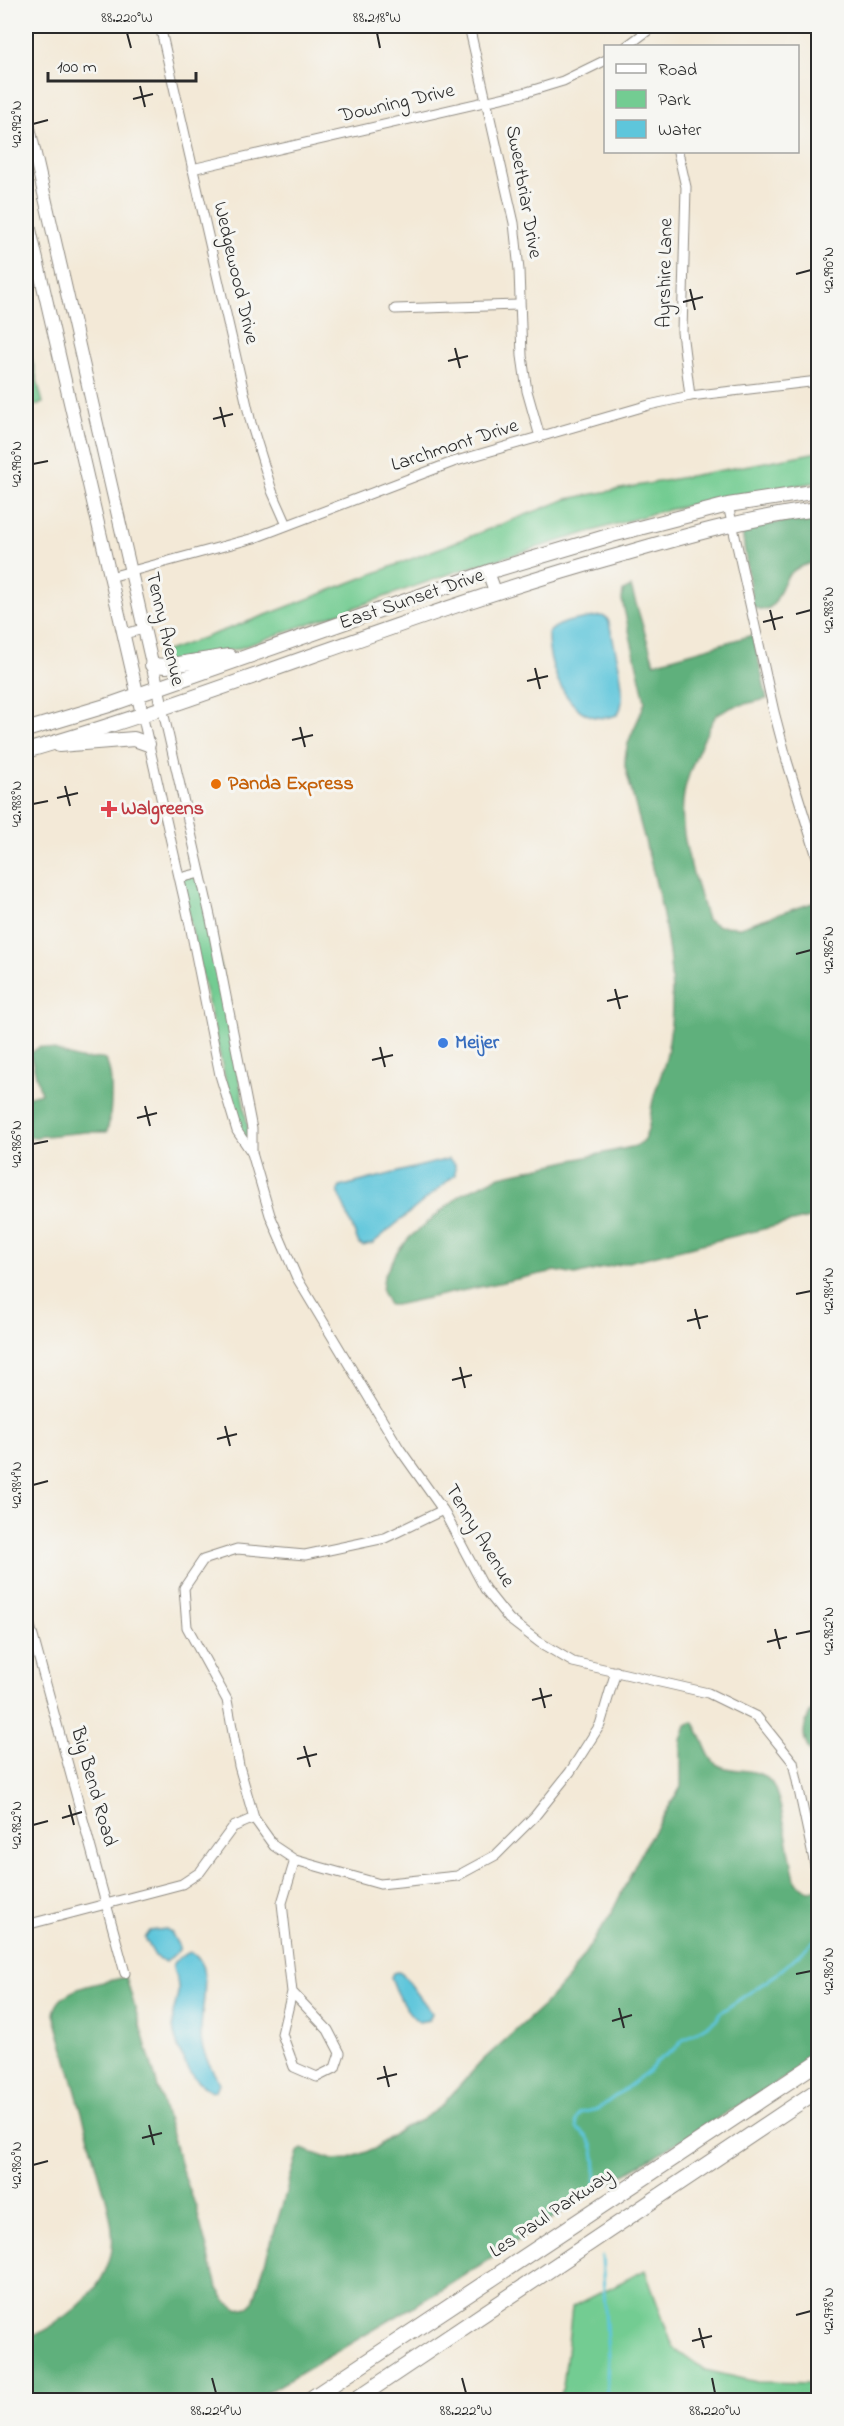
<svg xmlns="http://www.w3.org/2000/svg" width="844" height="2426" font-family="'Indie Flower',sans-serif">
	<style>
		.green { fill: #73cc92; stroke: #4f7c5e; stroke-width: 1.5 }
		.forest { fill: #5eb07c; stroke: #446e54; stroke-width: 1.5 }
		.water { fill: #5ec6db; stroke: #447883; stroke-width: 1.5 }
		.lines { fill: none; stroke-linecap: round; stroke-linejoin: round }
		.stream { stroke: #5ec6db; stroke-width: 3 }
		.minor-casing { stroke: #8f8a81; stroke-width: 11 }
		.tertiary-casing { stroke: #8f8a81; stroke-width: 14 }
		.secondary-casing { stroke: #8f8a81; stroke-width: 16 }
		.primary-casing { stroke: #8f8a81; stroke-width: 17 }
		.minor { stroke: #fff; stroke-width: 9 }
		.tertiary { stroke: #fff; stroke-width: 12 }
		.secondary { stroke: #fff; stroke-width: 14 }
		.primary { stroke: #fff; stroke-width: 15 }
		.ticks { fill: none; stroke: #2b2b2b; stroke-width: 2 }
		.food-dot { fill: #e8710a; stroke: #f6f6f2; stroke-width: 2 }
		.health-dot { fill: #e0444e; stroke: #f6f6f2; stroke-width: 2 }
		.shop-dot { fill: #3f7fe0; stroke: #f6f6f2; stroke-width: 2 }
		.labels { text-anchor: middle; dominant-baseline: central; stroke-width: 6; stroke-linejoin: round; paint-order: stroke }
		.street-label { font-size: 20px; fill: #2b2b2b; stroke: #f6f6f2 }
		.food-label { font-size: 20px; font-weight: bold; fill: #c56008; stroke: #f6f6f2; text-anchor: start }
		.health-label { font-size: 20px; font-weight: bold; fill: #be3a42; stroke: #f6f6f2; text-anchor: start }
		.shop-label { font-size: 20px; font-weight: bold; fill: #366cbe; stroke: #f6f6f2; text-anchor: start }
		.neatline { fill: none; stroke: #2b2b2b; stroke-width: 2 }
		.ticks-label { font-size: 15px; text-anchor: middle; fill: #2b2b2b }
	</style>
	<rect width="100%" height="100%" fill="#f6f6f2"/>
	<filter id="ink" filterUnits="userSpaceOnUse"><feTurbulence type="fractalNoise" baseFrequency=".0167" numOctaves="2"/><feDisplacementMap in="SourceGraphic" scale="12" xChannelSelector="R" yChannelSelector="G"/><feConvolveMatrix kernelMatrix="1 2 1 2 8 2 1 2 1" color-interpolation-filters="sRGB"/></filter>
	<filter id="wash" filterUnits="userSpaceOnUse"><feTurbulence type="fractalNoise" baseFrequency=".008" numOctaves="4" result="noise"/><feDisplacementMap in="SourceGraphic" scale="24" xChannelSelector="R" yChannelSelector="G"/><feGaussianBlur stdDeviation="1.35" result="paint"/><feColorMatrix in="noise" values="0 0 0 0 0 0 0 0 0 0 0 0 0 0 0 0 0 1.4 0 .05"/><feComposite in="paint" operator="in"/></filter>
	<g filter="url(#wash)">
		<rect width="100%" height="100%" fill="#f3e9d7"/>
		<!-- green -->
		<g class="green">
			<polygon points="26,338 43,403 26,408"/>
			<polygon points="818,452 818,482 752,492 658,512 613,525 455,572 237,649 170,662 160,659 156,655 266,615 567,499"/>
			<polygon points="200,873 215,936 252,1153 237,1131 180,878"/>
			<polygon points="645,2270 673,2347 705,2370 757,2382 818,2383 818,2400 557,2400 563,2387 572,2307"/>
		</g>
		<!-- forest -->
		<g class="forest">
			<path d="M818,516V561C808,564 797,566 789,575C777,587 779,618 753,607L742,532L752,527Z"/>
			<path d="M631,587L654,663L753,635L767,699L732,707L716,715C703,739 685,775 683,802C679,841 697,883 707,920L719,926L740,927L818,901V1316L813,1217L575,1275L555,1271L395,1305H389L382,1291L384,1276L398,1251L410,1237L462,1194L500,1176L636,1146C651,1138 649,1120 652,1105C655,1088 664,1071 667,1053C670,1037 672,1019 672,1003C673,923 644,843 625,766C624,740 638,726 645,701L622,600L623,591Z"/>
			<path d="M39,1047C58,1048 66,1057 81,1059C90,1061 97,1056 105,1060C115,1073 111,1117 107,1132H86L26,1138V1097L41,1093L30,1054Z"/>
			<path d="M818,1699V1764C797,1737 802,1726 818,1699Z"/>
			<path d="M693,1722C703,1734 706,1759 718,1765C734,1774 756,1766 770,1781C782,1792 790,1863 796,1883L809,1891L818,1889V2058L578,2202L441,2290L255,2400H26V2340C63,2322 106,2293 112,2248C114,2233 110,2217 107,2202L54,2014C57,1986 103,1983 126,1977L182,2170L196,2207L217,2287L226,2301L238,2309L248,2307L253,2303L298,2152L302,2149L333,2160L347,2159L374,2149L403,2128L421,2120L441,2106L483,2060L544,2005L569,1977L611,1914L643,1849L681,1787V1740L686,1725Z"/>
		</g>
		<!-- water -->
		<g class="water">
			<path d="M600,616L606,617L609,622C613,643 631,699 617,715C572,732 547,669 548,634C557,620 585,619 600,616Z"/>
			<polygon points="448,1159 455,1164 455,1175 373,1243 363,1246 359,1244 338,1191 340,1187"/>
			<polygon points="166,1929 171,1932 179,1947 179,1950 166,1962 155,1956 145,1938 150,1931"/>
			<path d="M190,1952C217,1965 198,2015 201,2040C203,2056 212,2068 219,2083L216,2090L212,2091C188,2080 171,2041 173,2015C174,2006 179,1997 178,1988C178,1979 173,1973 173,1965L178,1958Z"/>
			<path d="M397,1972L402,1973L432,2013L429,2020L419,2022C406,2013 396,1992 391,1977L393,1973Z"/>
		</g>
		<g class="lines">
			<!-- stream -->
			<g class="stream">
				<path d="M596,2187C595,2162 600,2144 577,2128L576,2121L580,2113L598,2109L649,2071L656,2062L675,2049L683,2040L717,2019L721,2012L777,1974L817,1938"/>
				<polyline points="602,2257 608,2358 606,2400"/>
			</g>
		</g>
	</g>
	<g filter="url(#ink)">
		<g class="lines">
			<defs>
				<g id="minor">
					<polyline points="160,26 251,423 272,491 287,525"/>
					<polyline points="469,26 514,223 519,270 522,356 527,391 540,437"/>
					<polyline points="627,46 654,26"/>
					<polyline points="678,152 686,187 682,332 690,396"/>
					<polyline points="192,169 527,92 563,81 606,60"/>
					<polyline points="395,309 519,305"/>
					<polyline points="728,505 774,712 787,761 818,860"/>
					<polyline points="110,577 254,538 453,462 649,405 690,396 818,381"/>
					<polyline points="123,634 144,629"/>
					<polyline points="162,707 211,920 252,1129 252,1153 270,1215 297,1278 399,1448 443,1510 485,1589 509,1619 539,1642 573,1662 708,1693 757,1717 793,1762 818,1879"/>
					<polyline points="142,714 190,925 220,1075 237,1131 252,1153"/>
					<polyline points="180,878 200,873"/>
					<polyline points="443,1510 385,1538 305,1555 237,1549 203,1560 184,1588 187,1627 227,1700 239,1766 254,1818 274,1846 295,1860 380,1884 457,1876 496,1855 535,1816 570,1772 600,1725 616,1671"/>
					<polyline points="26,1611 125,1973"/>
					<polyline points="26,1925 182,1884 200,1872 233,1827 254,1818"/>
					<polyline points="292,1992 328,2030 340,2053 335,2068 317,2077 294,2067 282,2034 292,1992 282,1903 295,1860"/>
				</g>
				<g id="tertiary">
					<polyline points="26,115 162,707"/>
					<polyline points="26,212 142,714"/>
					<polyline points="488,572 495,591"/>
				</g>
				<g id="secondary">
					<polyline points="152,665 166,666 229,656"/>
					<polyline points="26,730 109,705 488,572 612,535 728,505 818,491"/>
					<polyline points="59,745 134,739 148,744"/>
					<path d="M26,751C226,693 419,610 620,555C685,536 751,517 818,509"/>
				</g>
				<g id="primary">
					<polyline points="309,2400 818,2062"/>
					<polyline points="355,2400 818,2090"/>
				</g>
			</defs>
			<!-- minor casing -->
			<use href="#minor" class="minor-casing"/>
			<!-- tertiary casing -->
			<use href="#tertiary" class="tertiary-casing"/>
			<!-- secondary casing -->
			<use href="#secondary" class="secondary-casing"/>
			<!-- primary casing -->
			<use href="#primary" class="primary-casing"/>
			<!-- minor -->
			<use href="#minor" class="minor"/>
			<!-- tertiary -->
			<use href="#tertiary" class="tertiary"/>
			<!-- secondary -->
			<use href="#secondary" class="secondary"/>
			<!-- primary -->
			<use href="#primary" class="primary"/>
		</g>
	</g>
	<!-- ticks -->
	<path class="ticks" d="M127,33L131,48M377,33L380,48M140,86L145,107M133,99L153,94M33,124L48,120M796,274L811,270M690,289L695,310M683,302L703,297M455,348L460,368M448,361L468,356M220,407L225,427M213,419L233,414M33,464L48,461M770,610L775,630M796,614L811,610M763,622L783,617M535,668L540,689M527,681L548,676M300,727L305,747M292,740L313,735M65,786L70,806M57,798L78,793M33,804L48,801M796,954L811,950M615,989L620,1009M607,1001L628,996M380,1047L385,1067M372,1060L393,1055M145,1106L150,1126M137,1118L157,1113M33,1144L48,1141M796,1294L811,1291M695,1309L700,1329M687,1321L708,1316M460,1367L465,1388M452,1380L472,1375M225,1426L230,1446M217,1439L237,1434M33,1485L48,1481M775,1629L780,1649M796,1634L811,1631M767,1642L787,1637M540,1688L545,1708M532,1700L552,1695M304,1746L310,1767M297,1759L317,1754M69,1805L74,1825M62,1818L82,1812M33,1825L48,1821M796,1974L811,1971M619,2008L624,2028M612,2021L632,2015M384,2066L389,2087M377,2079L397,2074M149,2125L154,2145M142,2138L162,2133M33,2165L48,2161M796,2315L811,2311M699,2328L704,2348M692,2341L712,2336M212,2378L216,2393M462,2378L466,2393M712,2378L715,2393"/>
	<!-- markers -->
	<circle class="food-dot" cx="216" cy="784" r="6"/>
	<path class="health-dot" d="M106 800h6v6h6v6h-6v6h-6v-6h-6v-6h6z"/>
	<circle class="shop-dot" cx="443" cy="1043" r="6"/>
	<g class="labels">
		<!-- street labels -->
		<g class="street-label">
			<text transform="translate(397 104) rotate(-13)">Downing Drive</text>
			<text transform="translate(523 192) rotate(80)">Sweetbriar Drive</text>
			<text transform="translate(235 273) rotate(77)">Wedgewood Drive</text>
			<text transform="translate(666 273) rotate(-89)">Ayrshire Lane</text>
			<text transform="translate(455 446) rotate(-18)">Larchmont Drive</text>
			<text transform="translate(412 600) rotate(-19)">East Sunset Drive</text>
			<text transform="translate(164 629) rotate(77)">Tenny Avenue</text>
			<text transform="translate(479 1536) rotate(59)">Tenny Avenue</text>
			<text transform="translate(93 1787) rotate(74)">Big Bend Road</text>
			<text transform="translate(552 2214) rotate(-34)">Les Paul Parkway</text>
		</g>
		<!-- food labels -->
		<g class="food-label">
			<text x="228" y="784">Panda Express</text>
		</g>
		<!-- health labels -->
		<g class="health-label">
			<text x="121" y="809">Walgreens</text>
		</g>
		<!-- shop labels -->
		<g class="shop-label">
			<text x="455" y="1043">Meijer</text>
		</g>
	</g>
	<!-- margin -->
	<rect width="844" height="2426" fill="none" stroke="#f6f6f2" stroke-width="66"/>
	<!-- legend -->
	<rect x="604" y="45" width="195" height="108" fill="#f6f6f2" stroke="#a5a5a2" stroke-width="1.5"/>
	<rect x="616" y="64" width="30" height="9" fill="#ffffff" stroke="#a5a5a2" stroke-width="1.5"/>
	<text x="658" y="75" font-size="18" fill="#2b2b2b">Road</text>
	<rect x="616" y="90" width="30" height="18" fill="#73cc92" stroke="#a5a5a2" stroke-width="1.5"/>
	<text x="658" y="105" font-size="18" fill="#2b2b2b">Park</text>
	<rect x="616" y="120" width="30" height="18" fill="#5ec6db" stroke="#a5a5a2" stroke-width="1.5"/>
	<text x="658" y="135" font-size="18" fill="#2b2b2b">Water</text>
	<!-- scale -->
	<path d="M48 72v9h148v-9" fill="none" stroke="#2b2b2b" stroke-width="3"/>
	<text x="57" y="72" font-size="18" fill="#2b2b2b" stroke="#f6f6f2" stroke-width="4.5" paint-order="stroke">100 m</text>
	<rect x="33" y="33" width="778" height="2360" class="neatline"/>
	<g class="ticks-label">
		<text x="127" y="22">88.220°W</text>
		<text x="377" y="22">88.218°W</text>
		<text transform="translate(16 124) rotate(-90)" y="5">42.992°N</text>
		<text transform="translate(828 270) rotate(-90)" y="5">42.990°N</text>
		<text transform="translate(16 464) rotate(-90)" y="5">42.990°N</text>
		<text transform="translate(828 610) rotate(-90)" y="5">42.988°N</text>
		<text transform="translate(16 804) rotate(-90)" y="5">42.988°N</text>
		<text transform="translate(828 950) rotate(-90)" y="5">42.986°N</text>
		<text transform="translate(16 1144) rotate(-90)" y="5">42.986°N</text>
		<text transform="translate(828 1291) rotate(-90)" y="5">42.984°N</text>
		<text transform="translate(16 1485) rotate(-90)" y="5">42.984°N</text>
		<text transform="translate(828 1631) rotate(-90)" y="5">42.982°N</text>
		<text transform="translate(16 1825) rotate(-90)" y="5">42.982°N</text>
		<text transform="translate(828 1971) rotate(-90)" y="5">42.980°N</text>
		<text transform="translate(16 2165) rotate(-90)" y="5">42.980°N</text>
		<text transform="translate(828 2311) rotate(-90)" y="5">42.978°N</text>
		<text x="216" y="2415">88.224°W</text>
		<text x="466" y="2415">88.222°W</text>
		<text x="715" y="2415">88.220°W</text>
	</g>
</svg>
